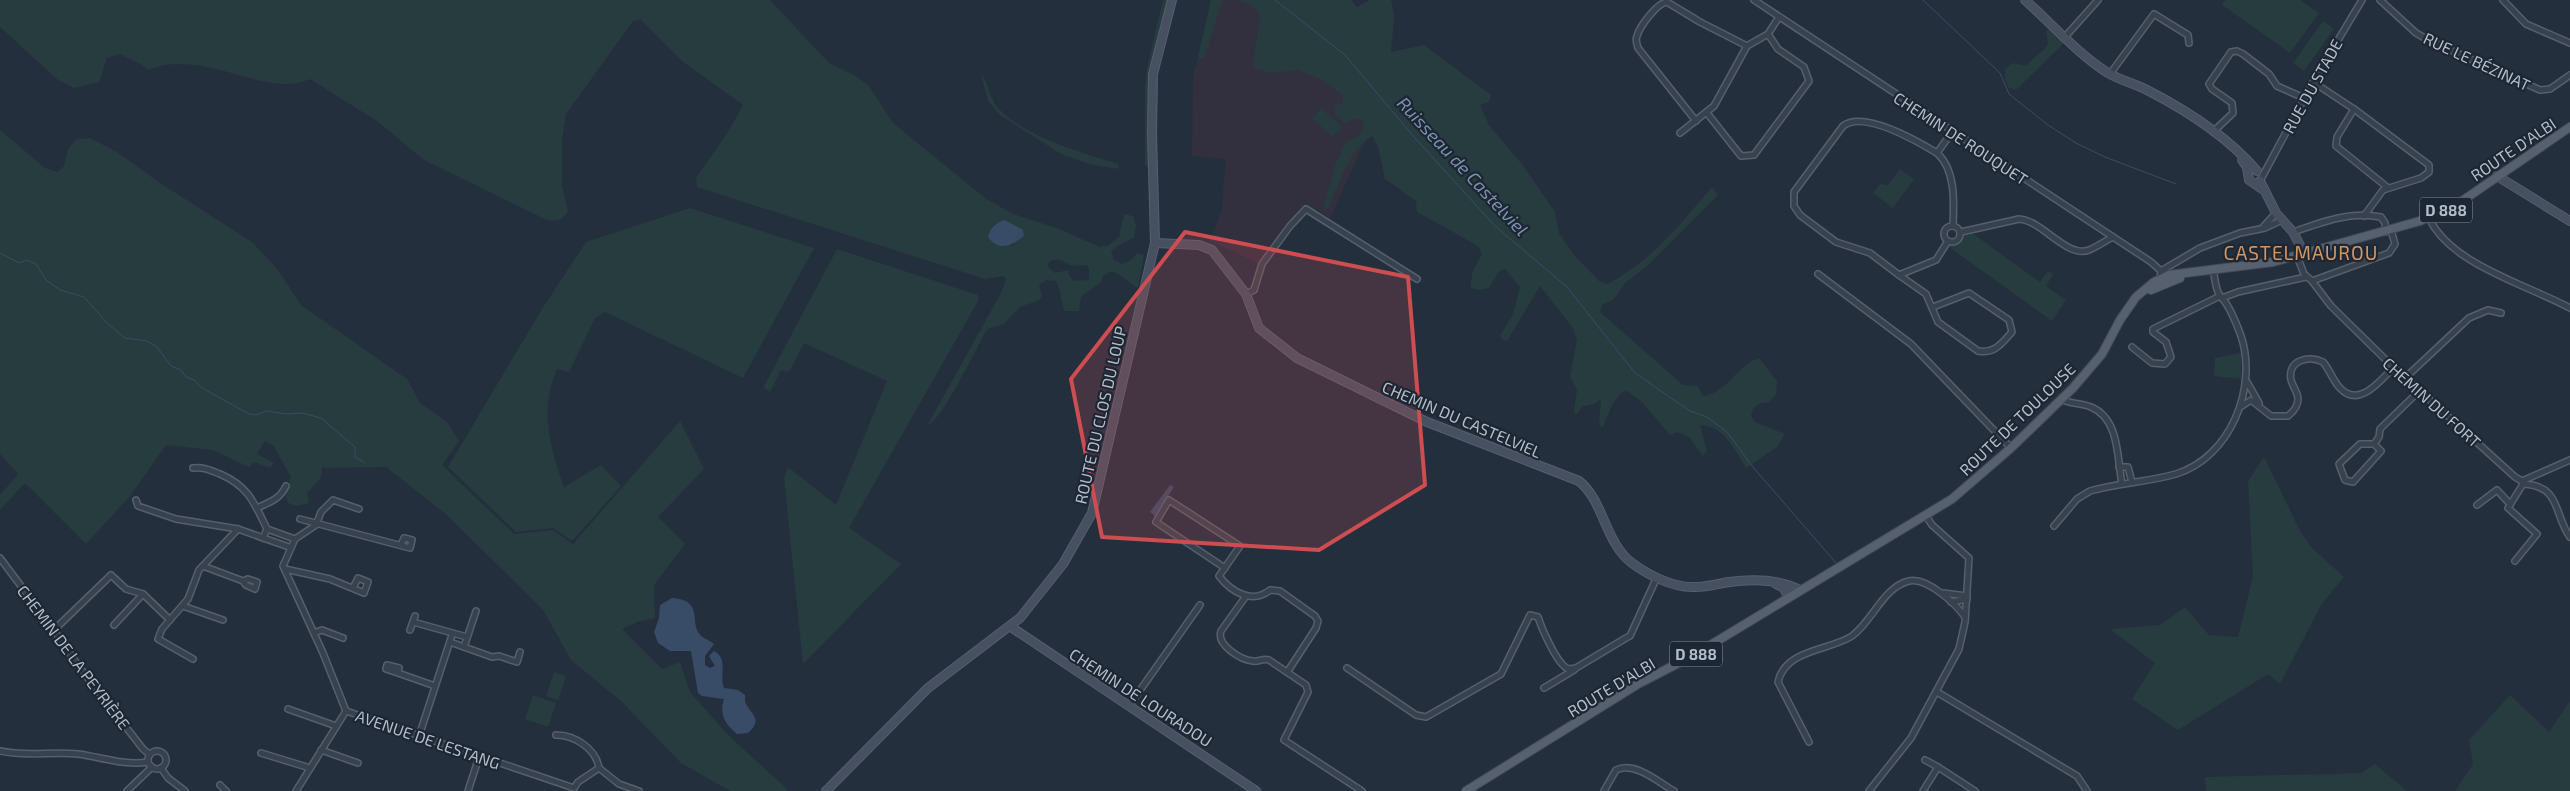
<svg xmlns="http://www.w3.org/2000/svg" width="2570" height="791" font-family="'Exo 2',sans-serif">
	<style>
		.medical { fill: #32303f }
		.green { fill: #263c3f; fill-rule: evenodd }
		.water { fill: #394c67 }
		.lines { fill: none; stroke-linecap: round; stroke-linejoin: round }
		.stream { stroke: #394c67; stroke-width: 1 }
		.street-casing { stroke: #565f6c; stroke-width: 8 }
		.secondary-casing { stroke: #565f6c; stroke-width: 10 }
		.primary-casing { stroke: #414a57; stroke-width: 10 }
		.street { stroke: #38414e; stroke-width: 5 }
		.secondary { stroke: #465061; stroke-width: 8 }
		.primary { stroke: #56606e; stroke-width: 8 }
		.marked { fill: #ce4d50; fill-opacity: 0.2; stroke: #ce4d50; stroke-width: 4; stroke-linejoin: round }
		.labels { text-anchor: middle; dominant-baseline: central; stroke-width: 4.5; stroke-linejoin: round; paint-order: stroke }
		.shield { fill: #1d2633; stroke: #878f9c; stroke-width: 1 }
		.shield-label { font-size: 15px; font-weight: bold; fill: #b4bcc9 }
		.street-label { font-size: 16px; fill: #b4bcc9; stroke: #1d2633 }
		.water-label { font-size: 18px; font-style: italic; fill: #7c92b1; stroke: #1d2633 }
		.quarter-label { font-size: 19px; letter-spacing: 1px; fill: #d59563; stroke: #1d2633 }
	</style>
	<rect width="100%" height="100%" fill="#242f3e"/>
	<!-- medical -->
	<polygon class="medical" points="1215,0 1250,0 1377,115 1330,218 1306,203 1261,265 1209,240 1215,230 1222,207 1226,159 1192,156 1193,76"/>
	<!-- green -->
	<g class="green">
		<path d="M0,0H770L829,63L854,75L869,86L893,123L985,198L1011,213L1059,229L1100,247L1109,245L1119,237L1124,214L1133,216L1136,225L1134,238L1121,244L1111,251L1114,260L1122,264L1131,260L1137,253L1144,255L1138,288C1128,283 1123,275 1112,271L1103,276L1101,282L1081,297L1079,311H1065C1060,301 1062,291 1056,281L1046,280L1039,285L1042,296L1039,300L1020,307L1004,324L987,329C977,347 942,421 927,426L1001,293L1006,280L1004,276L985,279L697,187L696,178L728,132L743,105L683,62L641,20L633,21L566,114L562,141V185L568,211C562,221 558,221 547,220L424,160L377,121L310,79C267,100 203,47 148,70L142,65L120,54L107,58L99,82L74,88L57,79L0,27ZM998,222L1023,236L1012,246L989,232ZM1058,259L1073,266L1087,265L1089,269V280L1074,281L1069,275L1068,270L1055,273L1047,266L1050,261Z"/>
		<polygon points="1163,0 1169,0 1151,72 1148,96 1150,169 1145,165 1145,87 1147,68"/>
		<polygon points="1211,0 1227,0 1222,1 1204,59 1198,57"/>
		<path d="M1230,0H1351L1357,7L1370,0H1391L1394,15L1391,52L1424,45L1491,95L1489,102L1480,105L1489,125L1522,164L1555,212L1559,233L1573,254L1599,281L1607,284C1651,262 1681,223 1712,187L1718,195L1646,267L1626,282L1614,299L1602,305L1600,312L1683,385L1698,386L1703,396C1726,394 1738,364 1759,358L1777,381L1776,394L1770,402L1761,403L1754,407L1751,415L1755,422L1785,434L1777,447L1746,468C1734,450 1725,426 1700,425L1707,451L1703,456L1689,437L1677,432L1670,435L1642,402L1627,391C1614,393 1608,416 1603,427L1599,425L1601,399L1594,404L1583,406L1576,415L1574,412L1577,390L1570,377L1577,339L1572,327L1540,286L1507,341L1503,340L1500,336L1513,314L1520,287L1505,269L1499,271L1489,288L1479,290L1471,288L1472,273L1482,254L1478,246L1417,212L1416,201L1385,179L1378,147L1372,136C1348,151 1339,184 1328,209H1323L1335,165L1346,141L1356,138L1364,128L1362,120L1355,119L1344,123L1335,115L1334,105L1343,103V96L1323,80L1297,70L1271,73L1253,68L1260,15C1252,3 1244,1 1230,0Z"/>
		<polygon points="2225,0 2300,0 2319,13 2290,53 2222,5"/>
		<polygon points="2323,21 2334,29 2304,71 2293,63"/>
		<path d="M2046,30H2054L2065,42L2016,90L2009,88L2005,80V69L2013,63L2026,66C2033,56 2042,54 2048,44Z"/>
		<path d="M981,74C990,84 989,99 999,109C1027,138 1080,152 1118,164V169L1089,164L1061,154L1000,115L988,101Z"/>
		<polygon points="1321,108 1342,127 1333,137 1312,119"/>
		<polygon points="0,130 45,168 58,172 64,166 68,149 77,139 90,138 117,152 157,181 252,242 278,270 301,305 407,379 420,403 447,422 459,441 442,465 514,534 553,530 573,544 680,421 704,469 658,517 685,544 654,585 655,618 637,622 622,629 662,669 680,662 690,692 728,735 786,788 787,791 730,791 681,763 621,701 571,660 543,610 447,515 386,467 322,468 321,478 307,493 309,503 297,506 288,503 285,494 291,477 273,445 265,441 257,454 274,463 270,468 254,462 249,467 212,450 166,445 130,496 86,544 25,483 0,510 0,495 18,474 0,454"/>
		<polygon points="1900,169 1914,179 1893,208 1873,193 1880,184 1888,185"/>
		<path d="M690,208L814,248L743,378L605,312L595,318L569,372L557,369C539,411 550,447 564,487L601,465L621,486L572,541L553,528L516,532L448,467L542,309L586,242Z"/>
		<polygon points="1972,233 2040,282 2048,271 2053,274 2046,286 2066,300 2052,321 1949,247 1959,244 1964,236"/>
		<polygon points="837,249 978,295 978,301 849,528 901,564 803,664 784,478 788,467 836,505 887,381 804,343 789,372 781,370 770,392 763,388"/>
		<polygon points="2241,353 2241,379 2214,376 2215,358"/>
		<polygon points="2264,457 2300,531 2312,548 2344,577 2321,605 2280,684 2268,674 2178,730 2132,699 2155,663 2110,629 2160,625 2185,607 2209,635 2238,637 2253,576 2248,481"/>
		<polygon points="554,672 566,676 558,700 546,696"/>
		<polygon points="533,695 556,703 548,727 525,719"/>
		<polygon points="2510,695 2549,732 2570,701 2570,791 2455,791 2473,764 2469,740"/>
		<polygon points="2375,764 2407,791 2206,791 2205,777 2361,773"/>
	</g>
	<!-- water -->
	<g class="water">
		<path d="M1005,220L1023,230L1024,236C1012,246 999,252 988,237C990,228 996,222 1005,220Z"/>
		<polygon points="1170,485 1174,487 1155,516 1150,512"/>
		<path d="M672,598C702,600 691,619 698,632C702,639 708,639 714,644L705,656V665L710,668L715,666L709,656L714,651C729,659 719,676 724,688L738,690L745,695V702C751,715 764,719 748,733L737,734C725,724 719,714 724,699L702,696L698,693L691,651H670L658,643L654,632L659,618L660,605Z"/>
	</g>
	<g class="lines">
		<!-- stream -->
		<g class="stream">
			<polyline points="1275,0 1345,55 1414,137 1495,226 1567,287 1635,373 1690,411 1707,417 1727,432 1752,466 1837,564"/>
			<polyline points="1923,0 2000,73 2009,94 2048,125 2076,143 2105,157 2176,184"/>
			<polyline points="0,253 19,263 27,260 36,264 46,280 60,290 84,297 107,323 125,338 147,341 157,347 171,366 181,370 186,377 194,380 202,388 249,414 256,415 266,411 287,414 302,413 321,418 355,447 355,457 364,462"/>
		</g>
		<defs>
			<g id="street">
				<polyline points="1754,0 2151,262 2161,271 2160,277 2163,280"/>
				<polyline points="2380,0 2416,33 2430,41 2540,90 2550,89 2570,75"/>
				<polyline points="2503,0 2526,24 2570,43"/>
				<polyline points="2065,37 2098,0"/>
				<polyline points="2110,74 2154,14 2188,35 2189,43"/>
				<polyline points="2313,82 2354,109 2429,165 2429,172 2421,178 2383,190 2364,216"/>
				<polyline points="2354,109 2337,137 2336,146 2387,187"/>
				<polyline points="1707,113 1741,156 1754,155 1809,81 1804,67 1778,49 1768,34"/>
				<path d="M1696,121L1638,48C1637,44 1635,40 1637,36C1640,26 1657,3 1667,2L1700,22L1747,46"/>
				<polyline points="2213,132 2233,113 2232,103 2212,89 2209,84 2231,52 2237,51 2243,54 2269,74 2277,86 2304,98"/>
				<polyline points="1680,133 1714,106 1747,46 1768,34 1779,17"/>
				<path d="M1937,153C1956,170 1954,203 1953,226"/>
				<polyline points="2261,179 2313,82 2362,0"/>
				<path d="M2429,218C2451,265 2528,285 2570,308"/>
				<circle cx="1952" cy="234" r="8"/>
				<polyline points="2264,226 2276,213"/>
				<path d="M1961,232L2019,219C2042,220 2067,259 2089,250C2097,247 2105,241 2113,237"/>
				<path d="M2293,232C2323,222 2349,211 2381,217L2385,223L2386,232"/>
				<path d="M1948,241L1936,260L1899,275L1870,253L1836,242L1800,215L1794,206V192L1843,126C1864,110 1917,141 1937,153L1952,132"/>
				<path d="M2297,256L2304,274L2312,281L2331,306L2386,360L2515,477L2522,481L2523,484C2562,486 2553,514 2570,537"/>
				<polyline points="2161,271 2200,248 2240,233 2265,228 2282,220"/>
				<polyline points="1818,274 1911,344 2011,448"/>
				<path d="M1899,275L1926,294L1938,322L1978,351C1995,354 2002,343 2012,332L2009,320L1969,293L1933,307"/>
				<polyline points="2312,281 2389,253 2395,244 2391,230"/>
				<polyline points="1246,294 1254,290 1262,264 1290,226 1306,209 1417,279"/>
				<polyline points="2222,298 2238,292 2306,277"/>
				<polyline points="2132,347 2152,363 2165,364 2171,357 2166,342 2153,332 2153,329 2220,296"/>
				<polyline points="2405,378 2469,318 2488,310 2501,313"/>
				<polyline points="2247,382 2259,403"/>
				<path d="M2061,399C2069,404 2082,403 2091,407C2120,419 2117,458 2122,484"/>
				<path d="M2242,406L2251,400L2271,416H2288C2293,412 2298,406 2298,399C2298,393 2293,387 2291,380C2287,360 2309,355 2323,362C2330,370 2333,381 2340,388C2359,409 2381,380 2394,367"/>
				<polyline points="2374,444 2381,451 2353,482 2345,480 2339,464 2360,444 2374,444 2379,437 2380,429 2414,396 2417,389"/>
				<polyline points="2119,467 2128,467 2132,482"/>
				<path d="M193,468C204,467 210,470 220,474C248,486 254,502 267,529"/>
				<polyline points="2522,481 2570,460"/>
				<polyline points="136,500 138,506 176,519 238,529 289,547"/>
				<polyline points="2477,505 2497,490 2509,503"/>
				<path d="M257,508C270,502 279,500 286,486"/>
				<polyline points="300,519 410,548 412,540 404,538 401,545"/>
				<path d="M2054,526L2077,499L2090,491C2118,483 2148,482 2176,474C2231,457 2258,387 2241,336C2237,325 2230,307 2222,298C2218,292 2221,299 2218,292C2215,285 2215,277 2213,270"/>
				<polyline points="263,538 267,529 295,539"/>
				<polyline points="0,558 54,630 80,668 143,749 149,754"/>
				<polyline points="2515,561 2537,534 2508,508 2523,484"/>
				<polyline points="203,566 243,581 246,585 255,589 257,582 248,579 243,581"/>
				<path d="M1225,568L1156,522L1169,500L1240,546L1219,576C1232,593 1253,604 1270,590L1280,591L1315,616L1318,621L1316,628L1288,671"/>
				<polyline points="285,569 330,579 364,593 368,582 358,578 353,588"/>
				<polyline points="1943,593 1967,596"/>
				<path d="M1246,596L1221,631C1216,645 1241,660 1253,661C1259,662 1262,658 1269,660L1306,685L1308,692L1284,740L1362,791"/>
				<polyline points="1951,602 1967,599"/>
				<polyline points="183,606 223,620"/>
				<polyline points="413,622 467,637"/>
				<polyline points="114,625 143,594"/>
				<polyline points="54,630 111,575 126,589 143,594 170,620"/>
				<polyline points="410,630 415,616"/>
				<polyline points="314,633 322,630 343,638"/>
				<polyline points="450,642 492,657 499,656 517,662 520,652"/>
				<polyline points="464,647 476,611"/>
				<polyline points="193,659 158,639 162,629 188,599 199,570 238,529"/>
				<path d="M1347,668L1416,715L1426,717L1501,674L1530,615L1538,617C1542,629 1555,659 1565,667C1568,670 1572,669 1576,668L1626,638L1630,636L1657,577"/>
				<polyline points="398,673 386,669 387,665 399,668 398,673 435,686"/>
				<polyline points="1544,688 1574,670"/>
				<polyline points="1937,692 2077,776 2087,791"/>
				<polyline points="1129,706 1200,605"/>
				<polyline points="288,709 336,726"/>
				<polyline points="346,711 323,653 283,566 295,539 316,525 321,512 333,500 359,509"/>
				<polyline points="346,711 574,788"/>
				<path d="M556,735C575,735 596,749 599,768"/>
				<polyline points="419,736 452,635"/>
				<path d="M1809,742L1778,682C1785,649 1829,651 1852,636C1872,622 1883,587 1909,581C1927,577 1956,604 1965,617"/>
				<polyline points="321,750 358,763"/>
				<path d="M0,751C26,757 52,751 78,754C101,757 125,766 148,762"/>
				<circle cx="157" cy="760" r="9"/>
				<polyline points="261,753 310,768"/>
				<polyline points="1925,760 1938,767"/>
				<polyline points="161,768 168,778 185,791"/>
				<polyline points="220,785 226,791"/>
				<polyline points="574,788 578,782 599,768 619,784 639,791"/>
				<polyline points="127,791 152,767"/>
				<polyline points="296,791 346,711"/>
				<polyline points="468,791 479,757"/>
				<path d="M1604,791L1616,770C1635,761 1658,782 1674,791"/>
				<polyline points="1869,791 1911,738 1959,649 1965,622 1969,558 1932,525 1926,516"/>
				<polyline points="1923,791 1938,767 1975,791"/>
			</g>
			<g id="secondary">
				<path d="M2025,0C2052,24 2078,54 2108,73C2120,80 2135,84 2147,90C2186,110 2228,137 2257,171"/>
				<polyline points="2242,160 2247,167 2249,180 2262,189"/>
				<polyline points="2497,176 2570,221"/>
				<polyline points="2260,181 2276,213 2293,232 2304,253"/>
				<path d="M1155,243L1199,245L1212,250L1246,294L1259,328L1297,358L1427,422L1579,481C1604,501 1605,543 1632,563C1648,575 1672,587 1692,587C1704,588 1717,584 1729,582C1753,579 1779,579 1800,590"/>
				<polyline points="1776,584 1784,588 1788,597"/>
				<polyline points="1011,627 1256,791"/>
				<polyline points="826,791 928,688 1020,618 1063,564 1092,513 1155,243 1152,133 1153,74 1172,0"/>
			</g>
			<g id="primary">
				<polyline points="2151,290 2180,278"/>
				<polyline points="1466,791 1638,684 1694,655 1952,499 2011,448 2073,388 2102,354 2120,320 2136,297 2154,282 2169,275 2273,262 2420,221 2462,201 2570,127"/>
			</g>
		</defs>
		<!-- street casing -->
		<use href="#street" class="street-casing"/>
		<!-- secondary casing -->
		<use href="#secondary" class="secondary-casing"/>
		<!-- primary casing -->
		<use href="#primary" class="primary-casing"/>
		<!-- street -->
		<use href="#street" class="street"/>
		<!-- secondary -->
		<use href="#secondary" class="secondary"/>
		<!-- primary -->
		<use href="#primary" class="primary"/>
	</g>
	<!-- marked area -->
	<path class="marked" d="M1185,232L1408,277L1425,485L1319,550L1102,537L1071,379Z"/>
	<g class="labels">
		<!-- shield labels -->
		<g class="shield">
			<rect x="2420" y="197.5" width="52" height="25" rx="4"/>
			<rect x="1670" y="641.5" width="52" height="25" rx="4"/>
		</g>
		<g class="shield-label">
			<text x="2446" y="210">D 888</text>
			<text x="1696" y="654">D 888</text>
		</g>
		<!-- street labels -->
		<g class="street-label">
			<text transform="translate(2477 61) rotate(25)">RUE LE BÉZINAT</text>
			<text transform="translate(2312 86) rotate(-61)">RUE DU STADE</text>
			<text transform="translate(1961 138) rotate(33)">CHEMIN DE ROUQUET</text>
			<text transform="translate(2513 149) rotate(-34)">ROUTE D'ALBI</text>
			<text transform="translate(2432 402) rotate(42)">CHEMIN DU FORT</text>
			<text transform="translate(1100 415) rotate(-77)">ROUTE DU CLOS DU LOUP</text>
			<text transform="translate(1462 419) rotate(23)">CHEMIN DU CASTELVIEL</text>
			<text transform="translate(2017 419) rotate(-44)">ROUTE DE TOULOUSE</text>
			<text transform="translate(74 657) rotate(53)">CHEMIN DE LA PEYRIÈRE</text>
			<text transform="translate(1611 687) rotate(-31)">ROUTE D'ALBI</text>
			<text transform="translate(1141 697) rotate(33)">CHEMIN DE LOURADOU</text>
			<text transform="translate(428 739) rotate(19)">AVENUE DE LESTANG</text>
		</g>
		<!-- water labels -->
		<g class="water-label">
			<text transform="translate(1463 166) rotate(47)">Ruisseau de Castelviel</text>
		</g>
		<!-- quarter labels -->
		<g class="quarter-label">
			<text x="2301" y="252">CASTELMAUROU</text>
		</g>
	</g>
</svg>
